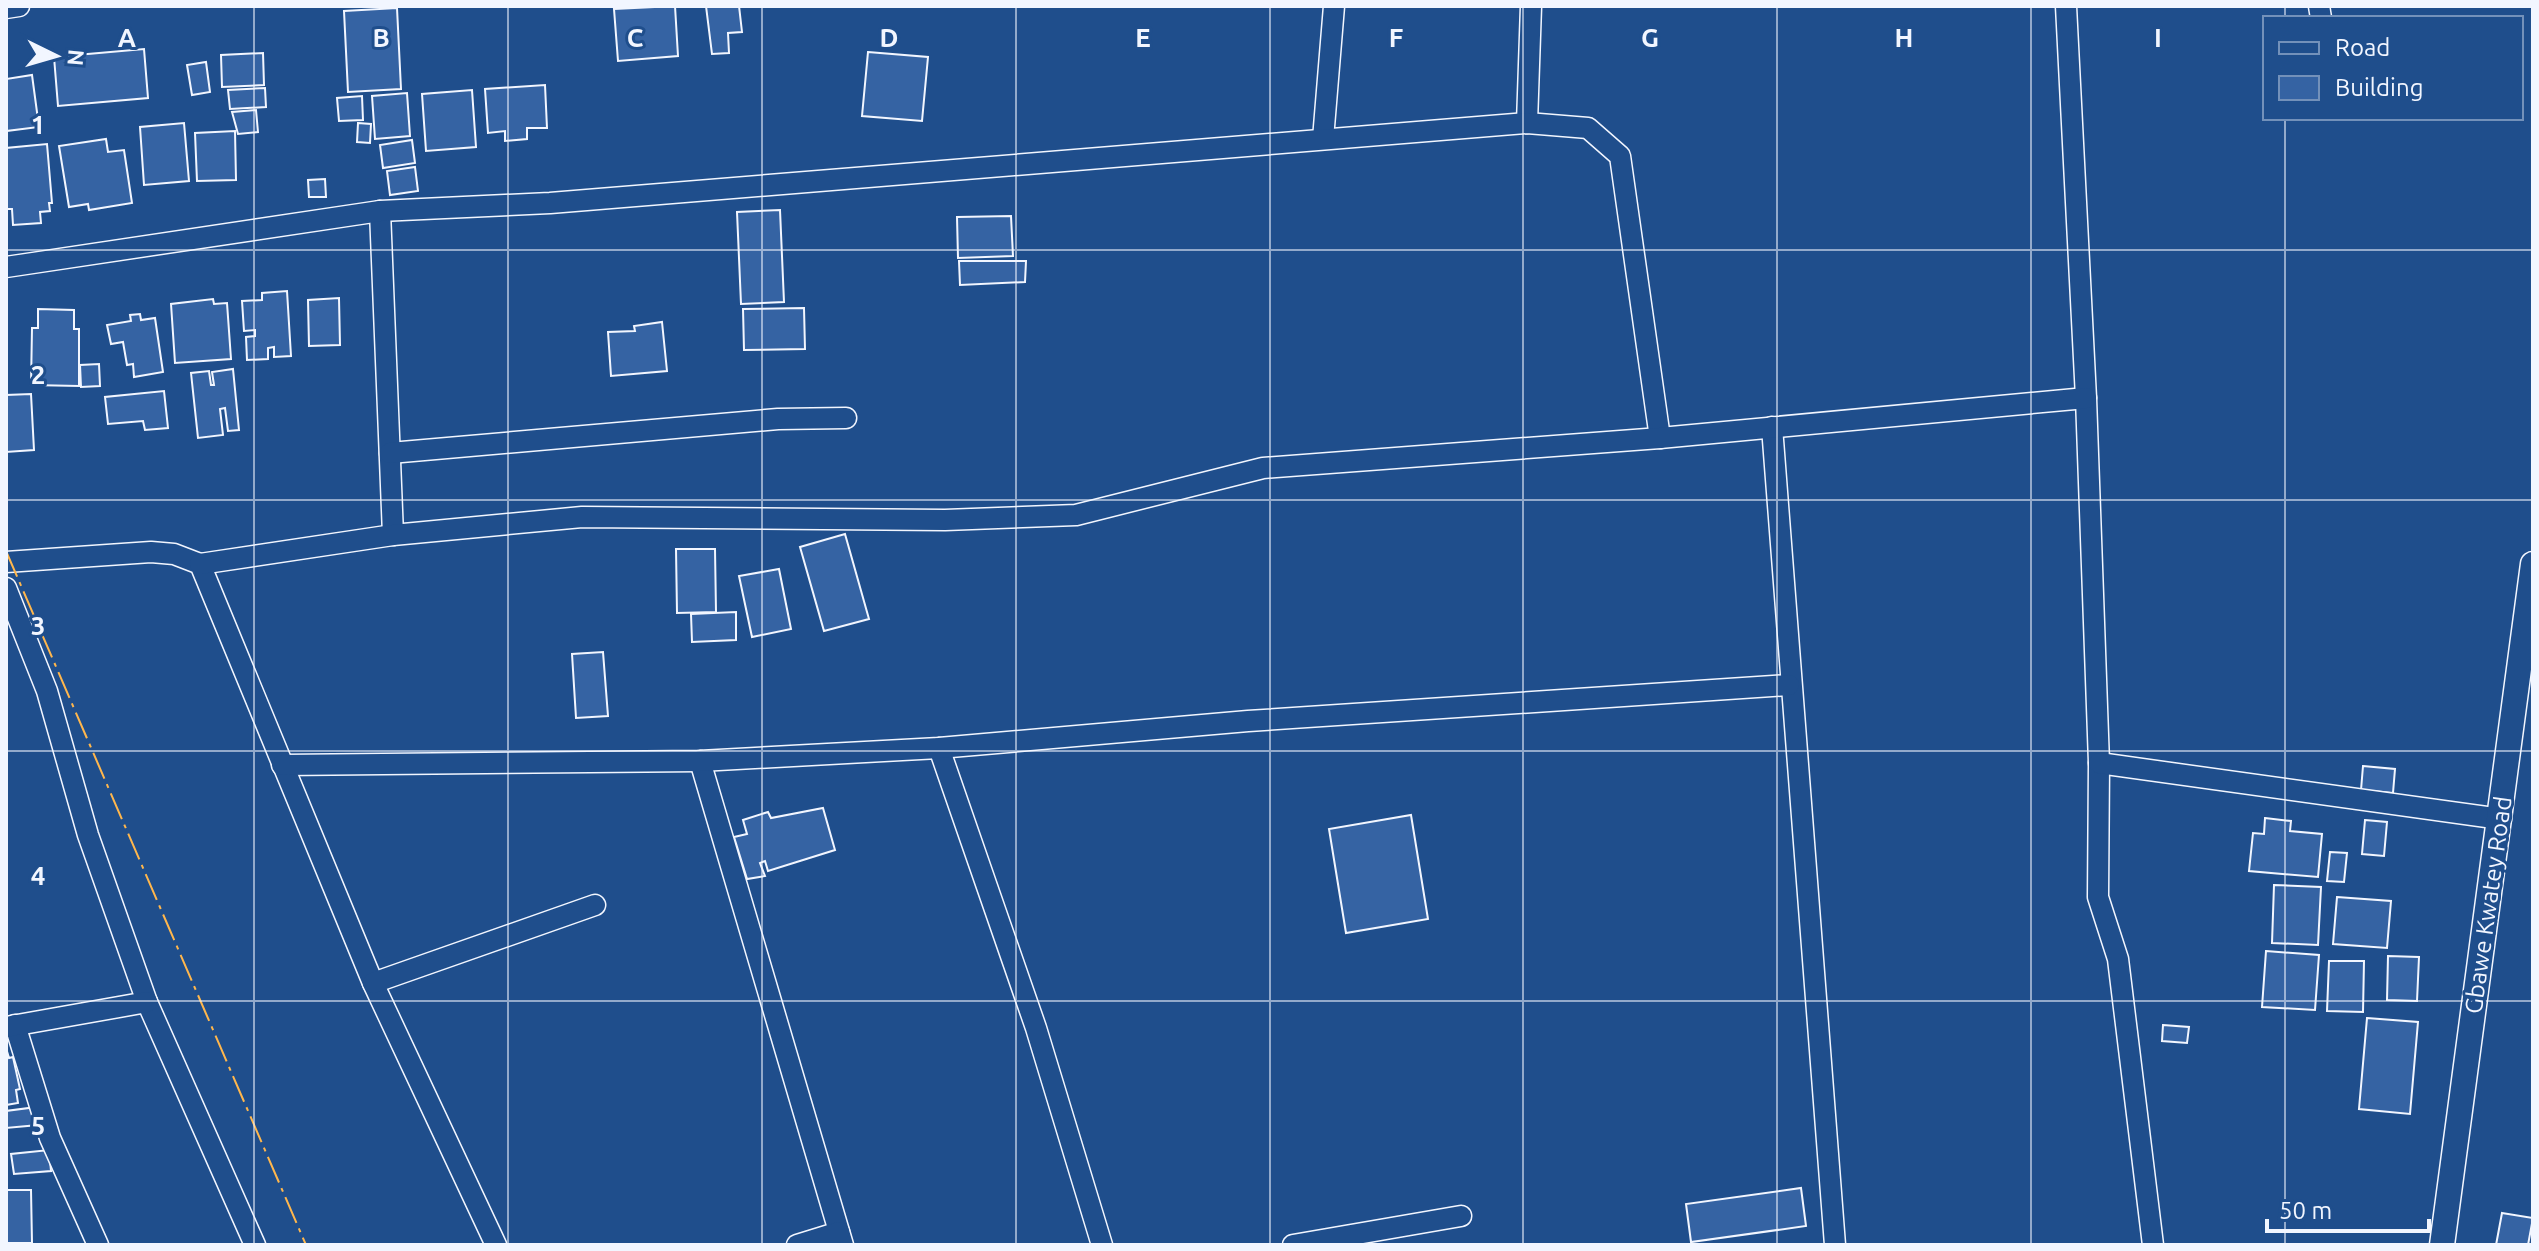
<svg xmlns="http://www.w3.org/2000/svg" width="2539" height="1251" font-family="Ubuntu,sans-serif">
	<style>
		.building { fill: #3563a3; stroke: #f2f6ff; stroke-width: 2 }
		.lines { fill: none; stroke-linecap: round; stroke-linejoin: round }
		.minor-casing { stroke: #f2f6ff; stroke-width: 23 }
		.tertiary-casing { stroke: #f2f6ff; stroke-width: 27 }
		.minor { stroke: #1f4e8c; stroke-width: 20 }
		.tertiary { stroke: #1f4e8c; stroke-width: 24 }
		.power { stroke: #ffb74d; stroke-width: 2; stroke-dasharray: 28 6 4 6; stroke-linecap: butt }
		.grid { fill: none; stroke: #f2f6ff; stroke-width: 2; stroke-opacity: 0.55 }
		.labels { text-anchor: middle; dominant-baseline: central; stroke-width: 6; stroke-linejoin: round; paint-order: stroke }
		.street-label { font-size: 24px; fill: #f2f6ff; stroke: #1f4e8c }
		.grid-label { font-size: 26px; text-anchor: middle; font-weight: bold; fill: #f2f6ff; stroke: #1f4e8c; stroke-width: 6; stroke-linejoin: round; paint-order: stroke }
	</style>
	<rect width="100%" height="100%" fill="#1f4e8c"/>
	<!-- building -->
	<g class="building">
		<polygon points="675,6 678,56 618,61 614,9"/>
		<polygon points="706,6 739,6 742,32 728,33 729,53 712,54"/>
		<polygon points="397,8 401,89 348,92 344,11"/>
		<polygon points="144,49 148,98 58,106 54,57"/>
		<polygon points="868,52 928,57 922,121 862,116"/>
		<polygon points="263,53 264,85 222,87 221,55"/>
		<polygon points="206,62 210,92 192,95 187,65"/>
		<polygon points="32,75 39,127 6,131 6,79"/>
		<polygon points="545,85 547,128 527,128 527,139 505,141 505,131 488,133 485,89"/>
		<polygon points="265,88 266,107 230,109 228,90"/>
		<polygon points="472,90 476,147 426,151 422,94"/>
		<polygon points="407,93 410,136 375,139 372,96"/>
		<polygon points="362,96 363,120 339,121 337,98"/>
		<polygon points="256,110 258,132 238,134 232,112"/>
		<polygon points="184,123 189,181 144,185 140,127"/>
		<polygon points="358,123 371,124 370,143 357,142"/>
		<polygon points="235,131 236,180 197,181 195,133"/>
		<polygon points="106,139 108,152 124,150 132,203 89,210 88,204 69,207 59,146"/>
		<polygon points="412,140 415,163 383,168 380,145"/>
		<polygon points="47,144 52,203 49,203 50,211 40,212 41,223 13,225 12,209 6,209 6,148"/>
		<polygon points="415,167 418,191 390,195 387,171"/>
		<polygon points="325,179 326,197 309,197 308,180"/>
		<polygon points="780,210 784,302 741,304 737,212"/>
		<polygon points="1011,216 1013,256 958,258 957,217"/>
		<polygon points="959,261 1026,261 1025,282 960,285"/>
		<polygon points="287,291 291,356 274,357 274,347 268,348 268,359 247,360 246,337 255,336 255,330 244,331 242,301 262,300 262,293"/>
		<polygon points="339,298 340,345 309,346 308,300"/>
		<polygon points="213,299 214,304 227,303 231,359 175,363 171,304"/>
		<polygon points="804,308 805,349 744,350 743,309"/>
		<polygon points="38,309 74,310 74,329 79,329 79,386 31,385 32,328 38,328"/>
		<polygon points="140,314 141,320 155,318 163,372 134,377 133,364 127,365 123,342 111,344 107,325 131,321 130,315"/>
		<polygon points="662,322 667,371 611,376 608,332 635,331 634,326"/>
		<polygon points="99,364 100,386 81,387 80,365"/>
		<polygon points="233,369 239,430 228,431 225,408 220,409 223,435 198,438 191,373 209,371 211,385 214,385 212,372"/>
		<polygon points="164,391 168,428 145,430 143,421 108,424 105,397"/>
		<polygon points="31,394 34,450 6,452 6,395"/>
		<polygon points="845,534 869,619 824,631 800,547"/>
		<polygon points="676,549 715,549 716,612 677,613"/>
		<polygon points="779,569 791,629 752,637 739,576"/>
		<polygon points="736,612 736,640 692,642 691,614"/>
		<polygon points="603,652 608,716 576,718 572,654"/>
		<polygon points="2363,766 2395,769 2393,793 2361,790"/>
		<polygon points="823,808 835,850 768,871 765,861 760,863 765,876 747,879 734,837 747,834 743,820 768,812 771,818"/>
		<polygon points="1411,815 1428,919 1346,933 1329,829"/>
		<polygon points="2265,818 2291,821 2290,831 2322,834 2318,877 2249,871 2253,833 2264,834"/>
		<polygon points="2365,820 2387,822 2384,856 2362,854"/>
		<polygon points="2330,852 2347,853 2344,882 2327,881"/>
		<polygon points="2274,885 2321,887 2318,945 2272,943"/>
		<polygon points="2337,897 2391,901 2387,948 2333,944"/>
		<polygon points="2266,951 2319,955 2315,1010 2262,1007"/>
		<polygon points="2388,956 2419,957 2417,1001 2387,1000"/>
		<polygon points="2329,961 2364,961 2363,1012 2327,1011"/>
		<polygon points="2367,1018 2418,1022 2410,1114 2359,1109"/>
		<polygon points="2163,1025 2189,1027 2187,1043 2162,1041"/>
		<polygon points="6,1048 9,1058 13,1057 20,1089 16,1090 18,1103 6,1105"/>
		<polygon points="37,1107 38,1125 6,1128 6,1111"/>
		<polygon points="49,1150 51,1171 14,1174 11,1154"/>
		<polygon points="1801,1188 1806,1226 1691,1242 1686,1204"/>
		<polygon points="6,1190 31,1190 32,1243 6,1243"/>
		<polygon points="2502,1213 2533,1218 2528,1245 2496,1245"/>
	</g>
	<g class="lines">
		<defs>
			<g id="minor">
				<polyline points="2066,6 2086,398 2099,763 2098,897 2118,959 2153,1245"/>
				<polyline points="2319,6 2321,18"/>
				<polyline points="6,8 19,6"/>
				<polyline points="1527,123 1531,6"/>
				<polyline points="1323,139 1334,6"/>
				<polyline points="380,211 393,535"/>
				<polyline points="6,267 380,211 550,203 1527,123 1588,128 1620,156 1660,438"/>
				<polyline points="1772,427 1835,1245"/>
				<polyline points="390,453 778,419 846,418"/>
				<polyline points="6,562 151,552 174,554 200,564 373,983 496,1245"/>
				<polyline points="200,564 393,535 582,517 945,520 1076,515 1263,468 1660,438 2086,398"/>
				<polyline points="6,588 47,691 88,835 147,1002 255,1245"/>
				<polyline points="939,748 1036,1028 1102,1245"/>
				<polyline points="700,761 843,1245"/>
				<polyline points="2099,763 2501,819"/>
				<polyline points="282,765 700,761 939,748 1248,721 1789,685"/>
				<polyline points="373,983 595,905"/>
				<polyline points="15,1025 50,1138 98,1245"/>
				<polyline points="6,1027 147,1002"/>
				<polyline points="797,1245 839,1232"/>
				<polyline points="1293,1245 1461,1216"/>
			</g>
			<polyline id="tertiary" points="2442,1245 2533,564"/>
		</defs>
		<!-- minor casing -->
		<use href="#minor" class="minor-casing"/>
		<!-- tertiary casing -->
		<use href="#tertiary" class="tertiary-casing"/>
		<!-- minor -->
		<use href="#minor" class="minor"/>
		<!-- tertiary -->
		<use href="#tertiary" class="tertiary"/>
		<!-- power -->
		<polyline class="power" points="6,551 306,1245"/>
	</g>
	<!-- grid -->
	<path class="grid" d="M254,6V1245M508,6V1245M762,6V1245M1016,6V1245M1270,6V1245M1523,6V1245M1777,6V1245M2031,6V1245M2285,6V18M2285,118V1245M6,250H2533M6,500H2533M6,751H2533M6,1001H2533"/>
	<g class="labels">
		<!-- street labels -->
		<g class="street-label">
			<text transform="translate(2488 905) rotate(-82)">Gbawe Kwatey Road</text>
		</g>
	</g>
	<g class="grid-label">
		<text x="127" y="47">A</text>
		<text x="381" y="47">B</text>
		<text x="635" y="47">C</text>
		<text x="889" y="47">D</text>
		<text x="1143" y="47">E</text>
		<text x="1396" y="47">F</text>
		<text x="1650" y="47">G</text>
		<text x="1904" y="47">H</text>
		<text x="2158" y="47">I</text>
		<text x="38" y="134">1</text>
		<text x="38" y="384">2</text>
		<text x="38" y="635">3</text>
		<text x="38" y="885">4</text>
		<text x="38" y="1135">5</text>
	</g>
	<!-- border -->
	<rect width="2539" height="1251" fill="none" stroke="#f2f6ff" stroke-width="16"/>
	<!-- legend -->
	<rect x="2263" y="16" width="260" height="104" fill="#1f4e8c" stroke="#7391ba" stroke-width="2"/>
	<rect x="2279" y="42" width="40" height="12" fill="#1f4e8c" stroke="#7391ba" stroke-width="2"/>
	<text x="2335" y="56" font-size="24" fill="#f2f6ff">Road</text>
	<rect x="2279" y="76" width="40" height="24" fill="#3563a3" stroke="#7391ba" stroke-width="2"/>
	<text x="2335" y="96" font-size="24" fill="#f2f6ff">Building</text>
	<!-- north arrow -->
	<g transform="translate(56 56) rotate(95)" stroke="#1f4e8c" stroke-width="6" paint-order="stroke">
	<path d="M0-6L14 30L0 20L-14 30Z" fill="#f2f6ff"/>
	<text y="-12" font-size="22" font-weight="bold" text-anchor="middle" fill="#f2f6ff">N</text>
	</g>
	<!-- scale -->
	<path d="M2267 1219v12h162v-12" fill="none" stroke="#f2f6ff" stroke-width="4"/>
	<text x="2279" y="1219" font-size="24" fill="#f2f6ff" stroke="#1f4e8c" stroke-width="6" paint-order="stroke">50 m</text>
</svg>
